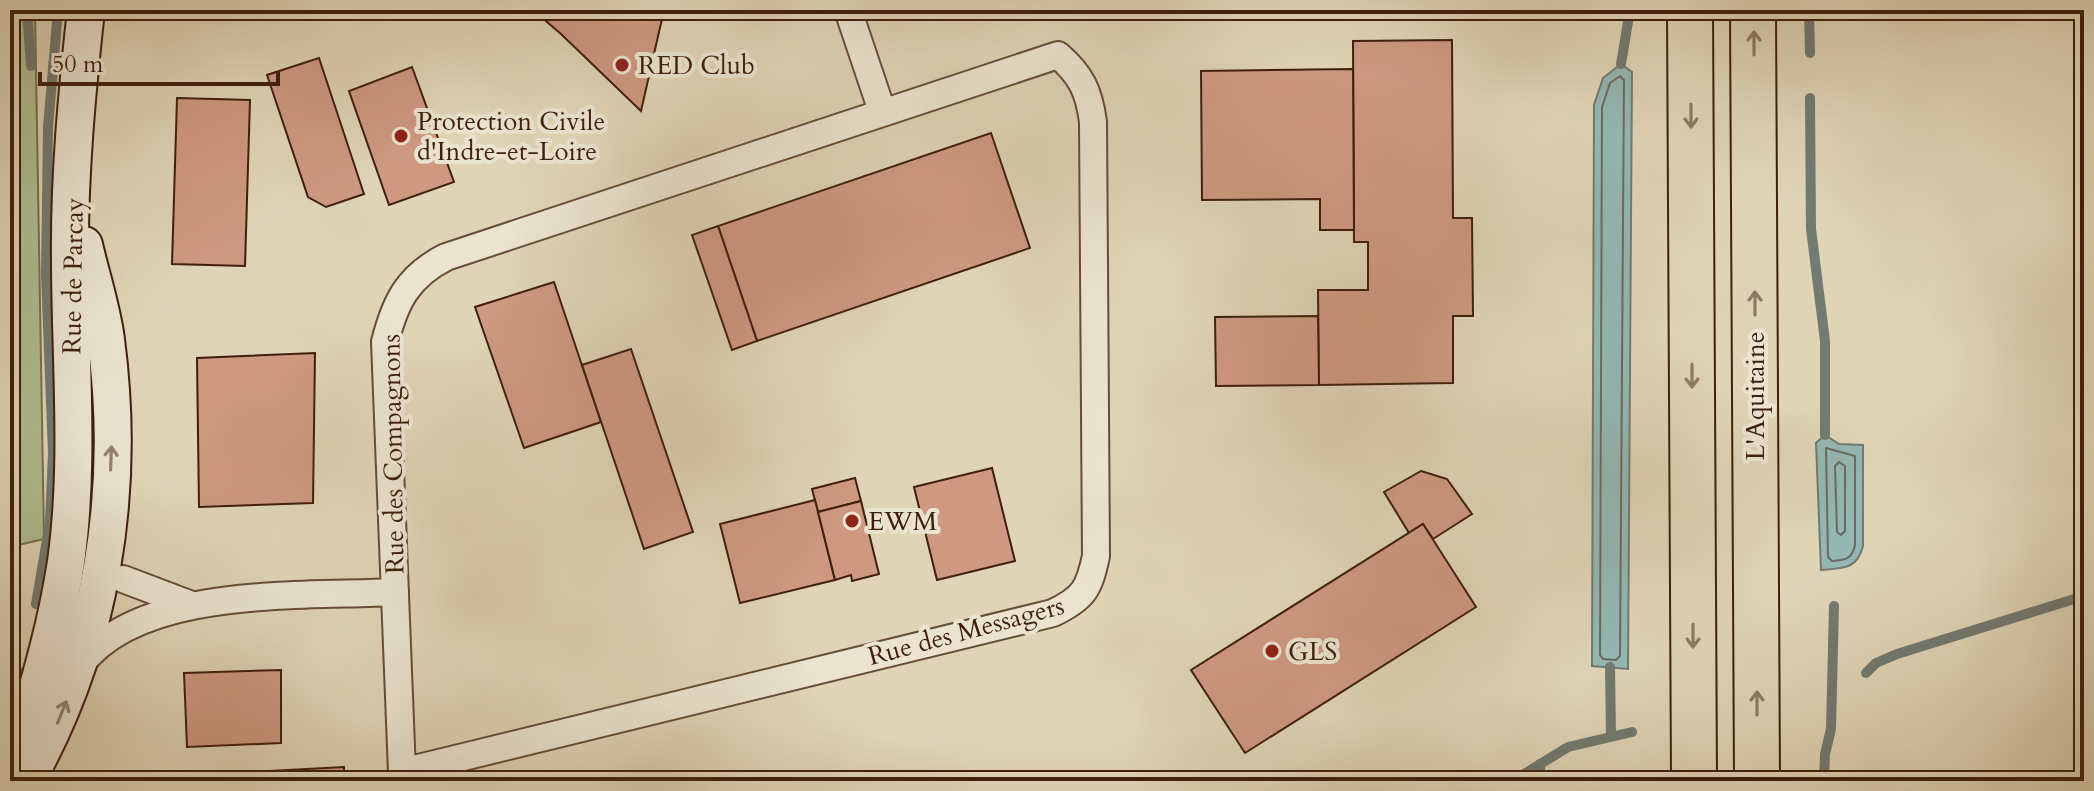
<svg xmlns="http://www.w3.org/2000/svg" width="2094" height="791" font-family="Cardo,serif">
	<style>
		.green { fill: #afbd90; stroke: #776e4e; stroke-width: 2 }
		.water { fill: #94b7b3; stroke: #727a71; stroke-width: 2 }
		.lines { fill: none; stroke-linecap: round; stroke-linejoin: round }
		.shore { stroke: #6a6b60; stroke-width: 2 }
		.stream { stroke: #727a71; stroke-width: 10 }
		.building { fill: #ce9881; stroke: #3f1f0d; stroke-width: 2 }
		.street-casing { stroke: #674c37; stroke-width: 30 }
		.secondary-casing { stroke: #3f1f0d; stroke-width: 40 }
		.highway-casing { stroke: #3f1f0d; stroke-width: 48 }
		.street { stroke: #eae3d0; stroke-width: 26 }
		.secondary { stroke: #eae3d0; stroke-width: 36 }
		.highway { stroke: #dfd4b6; stroke-width: 44 }
		.oneway { stroke: #8f7a62 }
		.oneway2 { stroke: #94816e }
		.poi-dot { fill: #8f2418; stroke: #eae3d0; stroke-width: 3 }
		.labels { text-anchor: middle; dominant-baseline: central; stroke-width: 8; stroke-linejoin: round; paint-order: stroke }
		.poi-label { font-size: 26px; fill: #3f1f0d; stroke: #eae3d0; text-anchor: start }
		.street-label { font-size: 26px; fill: #3f1f0d; stroke: #eae3d0 }
	</style>
	<rect width="100%" height="100%" fill="#dfd4b6"/>
	<filter id="stains"><feTurbulence type="fractalNoise" baseFrequency=".0025" numOctaves="4"/><feColorMatrix values="0 0 0 0 .2 0 0 0 0 .09 0 0 0 0 .02 0 0 0 .5 -.17"/></filter>
	<radialGradient id="worn" r=".72"><stop offset=".6" stop-color="#630" stop-opacity="0"/><stop offset="1" stop-color="#630" stop-opacity=".3"/></radialGradient>
	<!-- green -->
	<polygon class="green" points="10,10 35,10 44,539 10,547"/>
	<!-- water -->
	<g class="water">
		<polygon points="1621,64 1632,72 1628,669 1592,666 1594,105 1603,78"/>
		<path d="M1825,435L1839,444L1863,445V546C1857,570 1843,568 1821,570L1816,443Z"/>
	</g>
	<g class="lines">
		<!-- shore -->
		<g class="shore">
			<polygon points="1620,76 1624,80 1620,656 1616,660 1603,659 1600,655 1602,107 1610,83"/>
			<path d="M1826,448L1855,456V545C1852,559 1846,560 1832,561L1828,557Z"/>
			<polygon points="1839,462 1845,466 1845,531 1841,535 1837,532 1835,466"/>
		</g>
		<!-- stream -->
		<g class="stream">
			<polyline points="27,10 31,66"/>
			<polyline points="1809,10 1810,53"/>
			<polyline points="1621,64 1630,10"/>
			<polyline points="1810,98 1811,229 1825,341 1825,435"/>
			<polyline points="36,604 50,522 53,453 46,275 48,127 58,10"/>
			<polyline points="1610,667 1611,735"/>
			<polyline points="1866,673 1876,663 1897,654 2084,596"/>
			<polyline points="10,709 22,672"/>
			<polyline points="1540,764 1540,781"/>
			<polyline points="1513,781 1568,747 1632,732"/>
			<polyline points="1824,781 1825,754 1831,729 1834,606"/>
		</g>
	</g>
	<!-- building -->
	<g class="building">
		<polygon points="533,10 664,10 641,111 561,34"/>
		<polygon points="1452,40 1453,218 1472,218 1473,316 1453,316 1453,383 1319,385 1318,290 1368,290 1368,242 1354,242 1353,41"/>
		<polygon points="319,58 364,194 326,207 308,197 267,75"/>
		<polygon points="412,67 454,182 389,205 349,91"/>
		<polygon points="1353,69 1354,230 1320,230 1320,199 1202,200 1201,71"/>
		<polygon points="177,98 250,100 245,266 172,264"/>
		<polygon points="991,133 1030,248 757,341 718,226"/>
		<polygon points="718,226 757,341 732,350 692,235"/>
		<polygon points="554,282 601,422 524,448 475,307"/>
		<polygon points="1318,316 1319,385 1216,386 1215,317"/>
		<polygon points="631,349 693,532 644,549 582,365"/>
		<polygon points="315,353 313,503 199,507 197,358"/>
		<polygon points="992,468 1015,561 937,580 914,487"/>
		<polygon points="1421,471 1447,479 1472,514 1433,539 1423,524 1409,533 1384,492"/>
		<polygon points="855,478 861,501 818,512 812,489"/>
		<polygon points="815,500 835,580 740,603 720,524"/>
		<polygon points="861,501 879,574 852,581 851,575 835,580 818,512"/>
		<polygon points="1423,524 1476,607 1245,753 1191,670"/>
		<polygon points="281,670 281,743 187,747 184,673"/>
		<polygon points="344,767 344,781 210,781 210,774"/>
	</g>
	<g class="lines">
		<defs>
			<g id="street">
				<polyline points="848,10 882,111"/>
				<polyline points="123,579 189,604"/>
				<path d="M79,667C137,585 304,597 395,592"/>
				<path d="M402,772L1053,613C1084,598 1089,589 1096,556L1093,122C1089,91 1081,75 1058,55L446,257C408,276 395,302 385,342L402,772V781"/>
			</g>
			<g id="secondary">
				<path d="M10,773C34,705 55,634 66,562C80,462 70,359 70,259C69,177 77,92 86,10"/>
				<path d="M26,781C102,647 126,492 106,340C102,308 91,276 84,245"/>
			</g>
			<g id="highway">
				<polyline points="1690,10 1694,781"/>
				<polyline points="1753,10 1757,781"/>
			</g>
		</defs>
		<!-- street casing -->
		<use href="#street" class="street-casing"/>
		<!-- secondary casing -->
		<use href="#secondary" class="secondary-casing"/>
		<!-- highway casing -->
		<use href="#highway" class="highway-casing"/>
		<!-- street -->
		<use href="#street" class="street"/>
		<!-- secondary -->
		<use href="#secondary" class="secondary"/>
		<!-- highway -->
		<use href="#highway" class="highway"/>
	</g>
	<!-- one-way arrows -->
	<defs><path id="oneway-shaft" d="M-6 0H5M1.5-3L5.5 0L1.5 3" fill="none" stroke-width="1.6" stroke-linecap="round" stroke-linejoin="round" transform="scale(2)"/></defs>
	<g class="oneway">
		<use href="#oneway-shaft" transform="translate(1754 43) rotate(-90)"/>
		<use href="#oneway-shaft" transform="translate(1691 116) rotate(90)"/>
		<use href="#oneway-shaft" transform="translate(1755 303) rotate(-90)"/>
		<use href="#oneway-shaft" transform="translate(1692 376) rotate(90)"/>
		<use href="#oneway-shaft" transform="translate(1693 636) rotate(90)"/>
		<use href="#oneway-shaft" transform="translate(1757 703) rotate(-90)"/>
	</g>
	<g class="oneway2">
		<use href="#oneway-shaft" transform="translate(111 458) rotate(-88)"/>
		<use href="#oneway-shaft" transform="translate(62 712) rotate(-68)"/>
	</g>
	<!-- markers -->
	<g class="poi-dot">
		<circle cx="622" cy="65" r="8"/>
		<circle cx="401" cy="136" r="8"/>
		<circle cx="852" cy="521" r="8"/>
		<circle cx="1272" cy="651" r="8"/>
	</g>
	<g class="labels">
		<!-- poi labels -->
		<g class="poi-label">
			<text x="638" y="65">RED Club</text>
			<text x="417" y="121">Protection Civile<tspan x="417" dy="30">d'Indre-et-Loire</tspan></text>
			<text x="868" y="521">EWM</text>
			<text x="1288" y="651">GLS</text>
		</g>
		<!-- street labels -->
		<g class="street-label">
			<text transform="translate(73 276) rotate(-89)">Rue de Parcay</text>
			<text transform="translate(1755 396) rotate(-90)">L'Aquitaine</text>
			<text transform="translate(393 454) rotate(-91)">Rue des Compagnons</text>
			<text transform="translate(966 631) rotate(-15)">Rue des Messagers</text>
		</g>
	</g>
	<!-- margin -->
	<rect width="2094" height="791" fill="none" stroke="#dfd4b6" stroke-width="40"/>
	<rect x="12" y="12" width="2070" height="767" fill="none" stroke="#3f1f0d" stroke-width="4"/>
	<rect x="20" y="20" width="2054" height="751" fill="none" stroke="#3f1f0d" stroke-width="2"/>
	<!-- scale -->
	<path d="M40 72v12h238v-12" fill="none" stroke="#3f1f0d" stroke-width="4"/>
	<text x="52" y="72" font-size="24" fill="#3f1f0d" stroke="#eae3d0" stroke-width="6" paint-order="stroke">50 m</text>
	<rect width="100%" height="100%" filter="url(#stains)"/>
	<rect width="100%" height="100%" fill="url(#worn)"/>
</svg>
